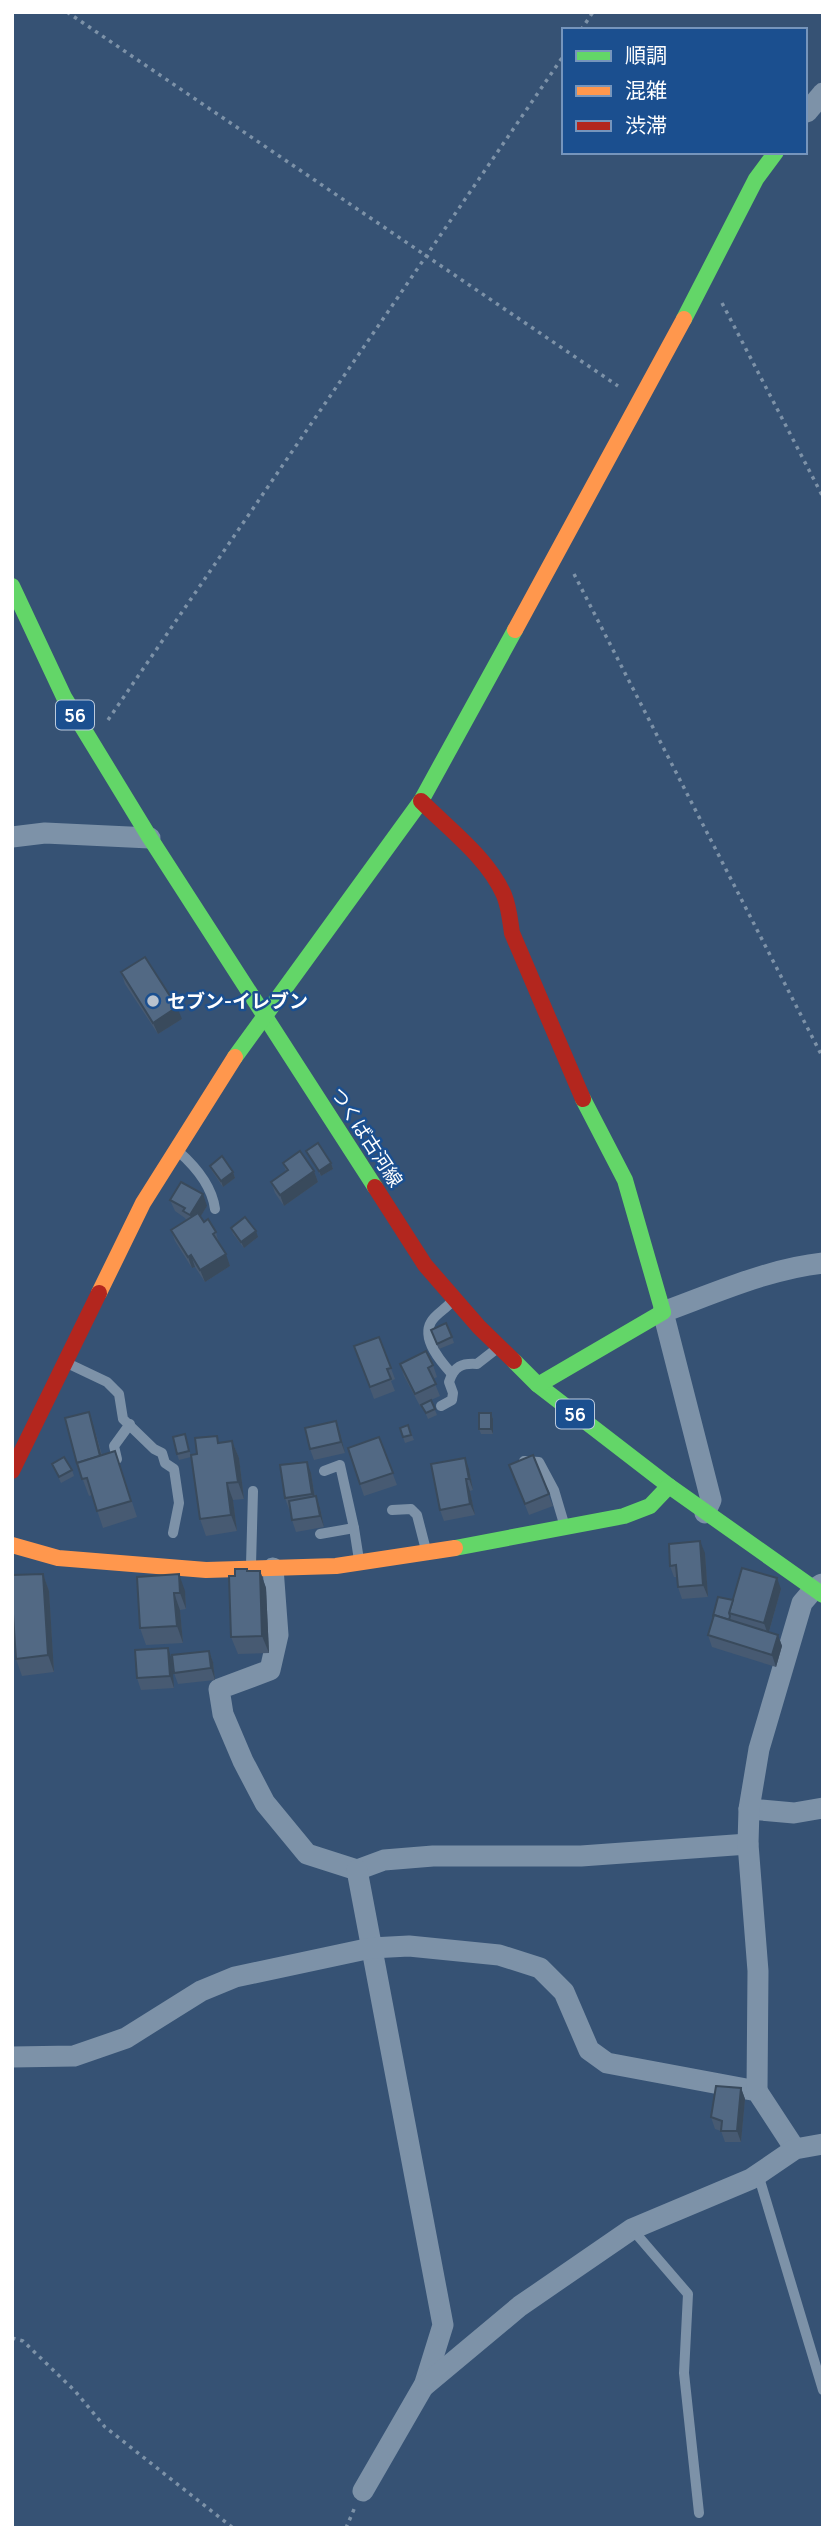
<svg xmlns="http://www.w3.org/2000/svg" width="835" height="2540" font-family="Manrope,'Noto Sans JP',sans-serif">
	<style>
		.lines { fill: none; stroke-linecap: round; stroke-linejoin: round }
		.path { stroke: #7d92a8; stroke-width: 3.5; stroke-dasharray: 3.5 5; stroke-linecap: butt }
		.lane { stroke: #7d92a8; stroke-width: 10 }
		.street { stroke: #7d92a8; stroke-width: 21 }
		.fast { stroke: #63d668; stroke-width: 16 }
		.slow { stroke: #ff974d; stroke-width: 16 }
		.jam { stroke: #b3261e; stroke-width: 16 }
		.wall { fill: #475a72 }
		.shaded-wall { fill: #394a5c }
		.building { fill: #526984; stroke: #394a5c; stroke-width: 2 }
		.poi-dot { fill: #b9c2ce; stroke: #1b4f8f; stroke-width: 2.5 }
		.labels { text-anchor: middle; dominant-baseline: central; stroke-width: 5; stroke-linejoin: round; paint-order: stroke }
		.shield { fill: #1b4f8f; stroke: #bbcadd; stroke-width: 2 }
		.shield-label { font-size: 18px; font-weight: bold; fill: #fff }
		.poi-label { font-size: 19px; font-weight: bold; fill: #fff; stroke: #1b4f8f; text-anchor: start }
		.street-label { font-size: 19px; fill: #fff; stroke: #1b4f8f }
	</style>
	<rect width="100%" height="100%" fill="#365274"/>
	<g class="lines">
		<!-- path -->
		<g class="path">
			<polyline points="67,12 618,386"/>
			<polyline points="581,30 593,12"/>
			<polyline points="722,303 823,497"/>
			<polyline points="574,574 823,1058"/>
			<polyline points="108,720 564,55"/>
			<polyline points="12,2338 23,2341 75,2391 105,2427 233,2528"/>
			<polyline points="346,2528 355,2507"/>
		</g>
		<!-- lane -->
		<g class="lane">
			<path d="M178,1151C195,1166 212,1186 215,1209"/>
			<path d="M451,1302C446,1309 435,1314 431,1322C421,1339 441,1362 452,1374"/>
			<polyline points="67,1363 107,1382 119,1394 123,1419 154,1449 162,1453 165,1463 174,1469 179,1503 173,1533"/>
			<path d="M441,1406L452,1400L453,1393L449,1382C454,1366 462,1363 477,1364L495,1350"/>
			<polyline points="117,1459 114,1446 130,1424"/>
			<polyline points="524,1461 539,1462 554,1490 565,1527"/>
			<polyline points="392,1510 411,1509 417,1515 426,1550"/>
			<polyline points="354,1528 359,1560"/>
			<polyline points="320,1534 354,1528 340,1465 324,1471"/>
			<polyline points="251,1565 253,1491"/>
			<polyline points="758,2174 823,2390"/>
			<polyline points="632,2229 688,2294 684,2373 699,2513"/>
		</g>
		<!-- street -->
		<g class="street">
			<polyline points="807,112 823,93"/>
			<polyline points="12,837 45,833 150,838"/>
			<path d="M705,1513L711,1500L663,1312C715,1293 768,1269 823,1263"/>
			<polyline points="273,1568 278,1635 270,1670 219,1689 223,1714 243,1761 265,1803 307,1854 357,1870 384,1860 433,1856 581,1856 748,1844"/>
			<polyline points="749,1809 794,1813 823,1808"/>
			<polyline points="357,1870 443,2325 424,2386"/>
			<polyline points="12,2057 74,2056 126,2038 201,1991 235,1977 371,1948 409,1946 499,1955 540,1968 564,1992 589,2050 607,2063 757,2091 795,2149"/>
			<polyline points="757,2091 758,1971 748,1844 749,1809 759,1749 802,1603 814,1589 822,1584"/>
			<polyline points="363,2491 423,2387 520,2306 632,2229 751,2179 795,2149 823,2144"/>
		</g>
		<!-- fast -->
		<g class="fast">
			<polyline points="684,319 756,179 776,152"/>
			<polyline points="12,586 64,697 150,838 375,1187"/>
			<polyline points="235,1057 421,801 515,630"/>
			<polyline points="514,1361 538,1385 669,1486 823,1595"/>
			<polyline points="538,1385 663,1312 625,1180 583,1099"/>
			<polyline points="455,1548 624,1516 650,1506 669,1486"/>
		</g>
		<!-- slow -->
		<g class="slow">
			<polyline points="515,630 684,319"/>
			<polyline points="99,1293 143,1203 235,1057"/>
			<polyline points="12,1545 58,1558 206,1570 336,1566 455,1548"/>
		</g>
		<!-- jam -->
		<g class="jam">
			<path d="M421,801C449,829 488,858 504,895C509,907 510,920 512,933L583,1099"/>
			<polyline points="375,1187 425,1265 479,1327 514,1361"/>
			<polyline points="12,1471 99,1293"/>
		</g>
	</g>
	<!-- wall -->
	<g class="wall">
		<polygon points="121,972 182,1019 158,1034 125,984"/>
		<polygon points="306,1151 331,1163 333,1169 321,1176"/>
		<polygon points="283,1163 314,1171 318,1182 284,1206 275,1193 271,1182 286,1171"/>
		<polygon points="210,1166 233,1172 235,1178 223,1187 212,1171"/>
		<polygon points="170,1200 207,1206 200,1217 204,1222 216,1232 219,1244 230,1266 205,1282 195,1267 192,1268 175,1241 171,1230 186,1220 185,1218 175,1211"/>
		<polygon points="231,1228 258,1237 244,1248 233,1234"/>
		<polygon points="431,1330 452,1337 454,1343 439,1349"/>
		<polygon points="379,1337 395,1379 391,1381 395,1391 374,1399 354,1346"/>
		<polygon points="400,1364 433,1365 437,1377 433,1379 440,1396 431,1400 437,1415 428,1419 422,1405 420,1406 404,1376"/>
		<polygon points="491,1413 493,1419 493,1434 481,1434 479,1429"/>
		<polygon points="336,1421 340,1433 345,1453 314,1460 310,1449"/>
		<polygon points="93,1424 102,1455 115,1451 137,1517 103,1528 92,1495 89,1496 77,1464"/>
		<polygon points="408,1425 414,1440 405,1443 400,1428"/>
		<polygon points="379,1437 397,1485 364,1496 348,1448"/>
		<polygon points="187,1440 191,1457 179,1460 177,1454"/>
		<polygon points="232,1441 239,1458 244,1499 233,1500 237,1531 206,1536 200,1519 197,1454 220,1443"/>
		<polygon points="533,1455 553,1506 529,1515 509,1465"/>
		<polygon points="52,1464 72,1470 74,1476 61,1483"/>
		<polygon points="469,1469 473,1490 470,1491 475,1515 444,1521 440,1510"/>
		<polygon points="311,1473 315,1497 316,1496 320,1508 324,1527 296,1532 292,1520 290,1509 289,1509 285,1498"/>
		<polygon points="705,1553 708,1597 682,1599 678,1587 677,1577 674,1577 670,1566"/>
		<polygon points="247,1569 247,1571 260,1571 266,1588 269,1653 238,1654 231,1637 235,1576"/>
		<polygon points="43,1574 49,1591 54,1672 22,1676 16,1659"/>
		<polygon points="137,1577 185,1591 186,1609 180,1610 183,1643 146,1645 140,1628"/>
		<polygon points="781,1589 769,1632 778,1635 782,1646 776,1667 712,1647 708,1635 713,1618 713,1616 733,1600"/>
		<polygon points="168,1648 174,1688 141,1690 137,1678"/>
		<polygon points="209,1651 213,1662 215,1680 178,1684 174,1673"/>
		<polygon points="741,2088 745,2099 741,2142 725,2142 721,2131 715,2129 711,2117"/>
	</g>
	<!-- shaded-wall -->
	<g class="shaded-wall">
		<polygon points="177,1007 182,1019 158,1034 153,1023"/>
		<polygon points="331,1163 333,1169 321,1176 319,1171"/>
		<polygon points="314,1171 318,1182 284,1206 280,1195"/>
		<polygon points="233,1172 235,1178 223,1187 221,1181"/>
		<polygon points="203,1194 207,1206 194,1227 190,1215"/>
		<polygon points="256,1231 258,1237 244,1248 241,1242"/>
		<polygon points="226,1254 230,1266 205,1282 200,1270"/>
		<polygon points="191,1255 195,1267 192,1268 188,1257"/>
		<polygon points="89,1412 93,1424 105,1470 101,1458"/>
		<polygon points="491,1413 493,1419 493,1434 491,1429"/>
		<polygon points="336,1421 340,1433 345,1453 341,1442"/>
		<polygon points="232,1441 239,1458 244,1499 238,1482"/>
		<polygon points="465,1458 469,1469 473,1490 469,1479"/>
		<polygon points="307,1462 311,1473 316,1505 312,1494"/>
		<polygon points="466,1479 470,1491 475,1515 470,1504"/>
		<polygon points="227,1483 233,1500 237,1531 231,1515"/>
		<polygon points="316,1496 320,1508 324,1527 320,1516"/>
		<polygon points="700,1541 705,1553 708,1597 703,1585"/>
		<polygon points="260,1571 266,1588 269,1653 262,1636"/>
		<polygon points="43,1574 49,1591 54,1672 48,1655"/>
		<polygon points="179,1574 185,1591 186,1609 180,1593"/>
		<polygon points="777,1578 781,1589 768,1635 764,1623"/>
		<polygon points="174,1593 180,1610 183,1643 177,1626"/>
		<polygon points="778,1635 782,1646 776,1667 772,1655"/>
		<polygon points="168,1648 172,1660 174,1688 170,1676"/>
		<polygon points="209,1651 213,1662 215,1680 211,1668"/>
		<polygon points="741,2088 745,2099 741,2142 737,2131"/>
	</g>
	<!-- building -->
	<g class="building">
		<polygon points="145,957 177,1007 153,1023 121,972"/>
		<polygon points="318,1143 331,1163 319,1171 306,1151"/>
		<polygon points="300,1151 314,1171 280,1195 271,1182 288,1170 283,1163"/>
		<polygon points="222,1156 233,1172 221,1181 210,1166"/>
		<polygon points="181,1182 203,1194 190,1215 183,1211 185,1208 170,1200"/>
		<polygon points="198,1213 204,1222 208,1219 216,1232 213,1234 226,1254 200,1270 191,1255 188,1257 171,1230"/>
		<polygon points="245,1217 256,1231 241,1242 231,1228"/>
		<polygon points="446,1323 452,1337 437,1344 431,1330"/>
		<polygon points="379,1337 391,1368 387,1369 391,1379 370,1387 354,1346"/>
		<polygon points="426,1351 433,1365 428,1368 436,1384 415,1394 400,1364"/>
		<polygon points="431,1400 435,1409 426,1413 421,1405"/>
		<polygon points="89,1412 100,1456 77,1463 77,1464 65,1418"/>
		<rect x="479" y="1413" width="12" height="16"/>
		<polygon points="336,1421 341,1442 310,1449 305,1428"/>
		<polygon points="408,1425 411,1435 403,1437 400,1428"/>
		<polygon points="185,1434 189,1451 177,1454 173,1437"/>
		<polygon points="217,1436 218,1443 232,1441 238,1482 227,1483 231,1515 200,1519 191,1455 197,1454 195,1438"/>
		<polygon points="379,1437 393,1473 360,1484 348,1448"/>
		<polygon points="115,1451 131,1501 97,1511 87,1478 82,1479 77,1463"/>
		<polygon points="533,1455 549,1494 525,1504 509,1465"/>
		<polygon points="64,1457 72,1470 59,1477 52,1464"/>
		<polygon points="465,1458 469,1479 466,1479 470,1504 440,1510 431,1464"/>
		<polygon points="307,1462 312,1494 285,1498 280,1465"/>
		<polygon points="316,1496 320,1516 292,1520 289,1501"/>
		<polygon points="700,1541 703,1585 678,1587 676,1565 670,1566 669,1544"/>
		<polygon points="742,1568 777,1578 764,1623 729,1613"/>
		<polygon points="235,1569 247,1569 247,1571 260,1571 262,1636 231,1637 229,1576 235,1576"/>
		<polygon points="43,1574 48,1655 16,1659 12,1599 12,1575"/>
		<polygon points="179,1574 180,1593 174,1593 177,1626 140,1628 137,1577"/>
		<polygon points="718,1597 733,1600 729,1613 730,1616 729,1620 714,1615 714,1617 713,1616"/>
		<polygon points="714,1615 778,1635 772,1655 708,1635"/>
		<polygon points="168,1648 170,1676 137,1678 135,1650"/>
		<polygon points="209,1651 211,1668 174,1673 172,1655"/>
		<polygon points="716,2086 741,2088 737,2131 721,2131 722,2121 711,2117"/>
	</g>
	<!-- markers -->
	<circle class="poi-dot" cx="153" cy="1001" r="7"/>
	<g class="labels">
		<!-- shield labels -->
		<g class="shield">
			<rect x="56" y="700.5" width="38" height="29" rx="5"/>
			<rect x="556" y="1399.5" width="38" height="29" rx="5"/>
		</g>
		<g class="shield-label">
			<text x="75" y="715">56</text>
			<text x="575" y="1414">56</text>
		</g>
		<!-- poi labels -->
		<g class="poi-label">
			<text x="167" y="1001">セブン-イレブン</text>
		</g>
		<!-- street labels -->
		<g class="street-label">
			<text transform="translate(367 1137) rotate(57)">つくば古河線</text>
		</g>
	</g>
	<!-- border -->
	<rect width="835" height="2540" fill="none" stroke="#ffffff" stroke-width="28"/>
	<!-- legend -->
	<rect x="562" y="28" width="245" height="126" fill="#1b4f8f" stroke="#7695bc" stroke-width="2"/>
	<rect x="576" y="51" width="35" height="10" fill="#63d668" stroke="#7695bc" stroke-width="2"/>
	<text x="625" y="63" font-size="21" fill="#ffffff">順調</text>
	<rect x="576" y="86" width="35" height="10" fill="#ff974d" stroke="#7695bc" stroke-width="2"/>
	<text x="625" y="98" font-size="21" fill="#ffffff">混雑</text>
	<rect x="576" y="121" width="35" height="10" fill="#b3261e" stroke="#7695bc" stroke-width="2"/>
	<text x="625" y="133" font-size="21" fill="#ffffff">渋滞</text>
</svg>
